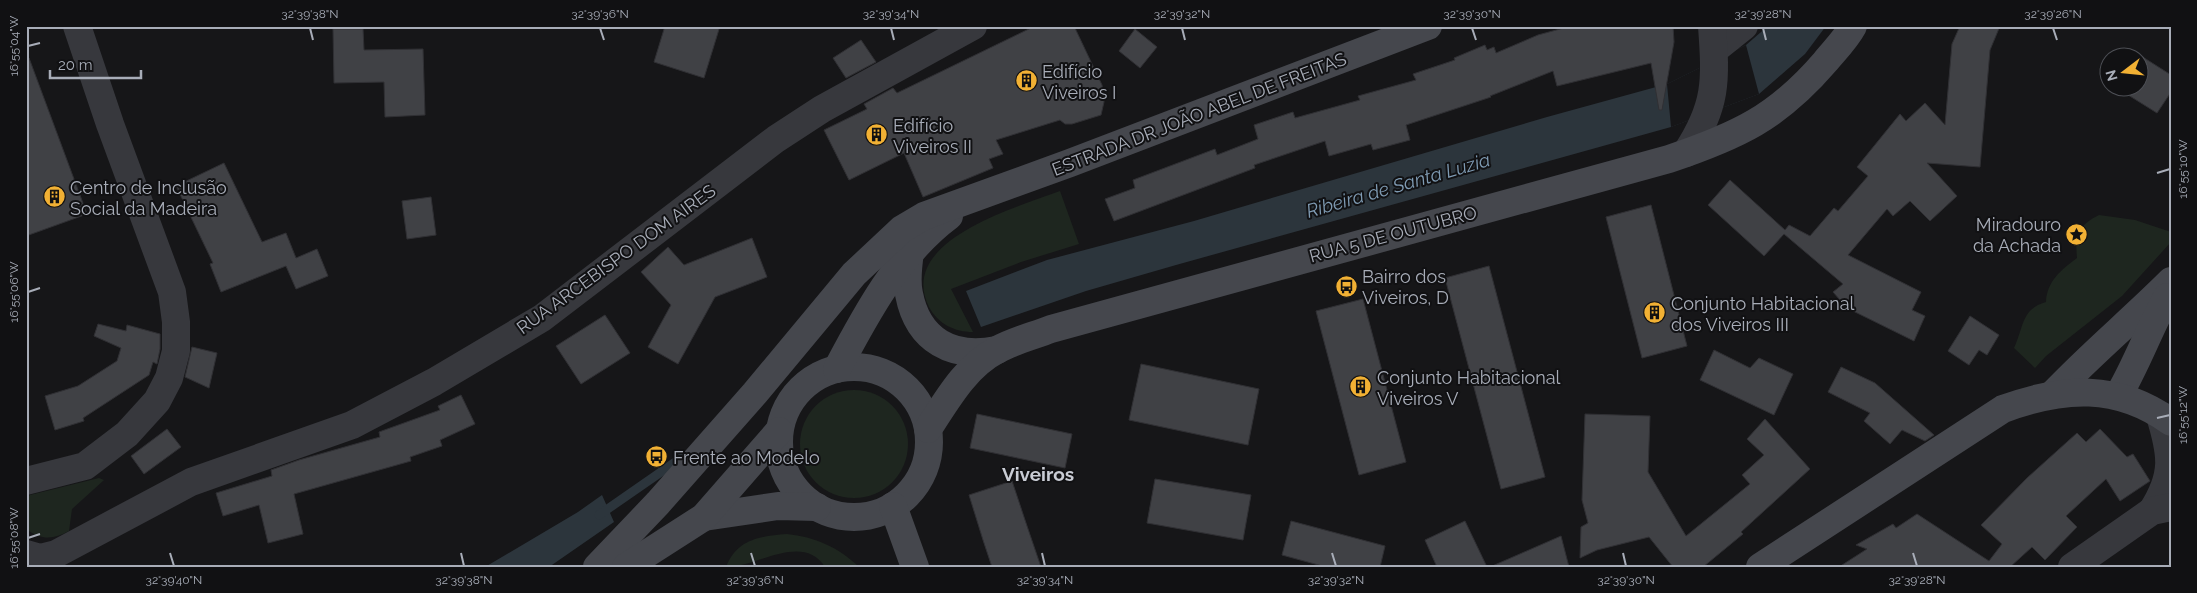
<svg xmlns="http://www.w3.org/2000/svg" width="2197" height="593" font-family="Raleway,sans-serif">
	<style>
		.green { fill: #1e261f }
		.water { fill: #2c353c }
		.pier { fill: #161618 }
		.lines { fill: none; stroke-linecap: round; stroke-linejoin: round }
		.stream { stroke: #2c353c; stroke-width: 9 }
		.building { fill: #404145; stroke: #303034 }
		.street { stroke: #37383d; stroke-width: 28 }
		.secondary { stroke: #45474d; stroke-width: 28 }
		.ticks { fill: none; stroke: #a8adb8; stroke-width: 2 }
		.labels { text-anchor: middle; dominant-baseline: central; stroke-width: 4; stroke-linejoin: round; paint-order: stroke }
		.poi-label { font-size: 18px; fill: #a8adb8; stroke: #111113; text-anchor: start }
		.street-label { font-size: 18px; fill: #a8adb8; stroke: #111113 }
		.water-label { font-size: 19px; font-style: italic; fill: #7f9bb3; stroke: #111113 }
		.neighbourhood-label { font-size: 19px; font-weight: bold; fill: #c9ccd4; stroke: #111113 }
		.neatline { fill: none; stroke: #a8adb8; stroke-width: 2 }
		.ticks-label { font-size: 12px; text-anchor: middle; fill: #a8adb8 }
	</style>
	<rect width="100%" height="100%" fill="#161618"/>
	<!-- green -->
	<g class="green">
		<path d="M1060,191L1079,244L1021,262L951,289L973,332C955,332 938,324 929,307C896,240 1018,207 1060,191Z"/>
		<path d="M2099,215L2135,220L2171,232V242L2122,296L2046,356L2035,368L2014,348C2024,327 2021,309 2046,302C2047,281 2061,270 2077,258C2075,236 2077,226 2099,215Z"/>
		<circle cx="854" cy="444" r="54"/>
		<path d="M99,478L104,480L72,509L69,531C53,540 41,540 26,529V499L30,495Z"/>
		<path d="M787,534C815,537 838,547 859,567H825C803,532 757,567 726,567C737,539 760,536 787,534Z"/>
	</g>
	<!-- water -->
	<g class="water">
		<polygon points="1768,26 1826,26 1805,54 1759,94 1671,127 1176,265 1086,291 981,327 966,291 1047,260 1194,221 1547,117 1667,84 1746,45"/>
		<polygon points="602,495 614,522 549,567 485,567 578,512"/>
	</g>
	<!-- pier -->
	<polygon class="pier" points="1746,45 1759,94 1671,127 1667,84"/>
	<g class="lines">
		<!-- stream -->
		<polyline class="stream" points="599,515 684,456"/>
	</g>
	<!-- building -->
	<g class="building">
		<polygon points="665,26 720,26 704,78 654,62"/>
		<polygon points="1035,26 1074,26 1102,85 1104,102 1101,115 1072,124 1065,124 1060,120 996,140 1003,154 989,159 993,168 923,197 904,153 849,180 824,130 867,109 864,104 893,88 897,93"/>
		<polygon points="1571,26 1673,26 1674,42 1662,110 1659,110 1651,63 1557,86 1553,71 1490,96 1491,97 1406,125 1410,140 1373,150 1371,144 1329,156 1325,141 1254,165 1255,168 1114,221 1105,199 1135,188 1133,180 1215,149 1217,155 1258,139 1254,125 1293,112 1295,118 1360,100 1358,96 1416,80 1413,74 1455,60 1454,58 1485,45 1487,50 1494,47 1496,53 1538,35"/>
		<polygon points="1960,26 2000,26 1990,50 1980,167 1927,163 1957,196 1930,221 1910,201 1893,216 1887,209 1848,255 1921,292 1912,310 1925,316 1914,341 1847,308 1833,292 1843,284 1784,234 1764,256 1708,205 1730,180 1785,230 1789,225 1810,236 1834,208 1838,211 1868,176 1857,167 1900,114 1906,121 1925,103 1945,125 1952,44"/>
		<polygon points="333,29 363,29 364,50 423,49 425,115 385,117 384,82 334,83"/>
		<polygon points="1135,29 1157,47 1140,68 1119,51"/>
		<polygon points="861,40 876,62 846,78 833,58"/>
		<polygon points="2138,54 2171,75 2171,92 2157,113 2117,88 2140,88 2140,58 2136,58"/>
		<polygon points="29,58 87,214 26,236 26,59"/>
		<polygon points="224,163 262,242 286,233 296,258 317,249 328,276 296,289 286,266 221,292 210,264 213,263 176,186"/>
		<polygon points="431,197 436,235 407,239 402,201"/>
		<polygon points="1651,205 1687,346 1642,358 1606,217"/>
		<polygon points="752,238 767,277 715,297 678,364 648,347 671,305 641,272 668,247 684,265"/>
		<polygon points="1489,266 1545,477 1501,489 1445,278"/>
		<polygon points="1363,299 1406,462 1359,475 1316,311"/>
		<polygon points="605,315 630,353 581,384 556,346"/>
		<polygon points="1970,316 1999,335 1987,355 1979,350 1969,365 1948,351"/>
		<polygon points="98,324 126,331 127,325 160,334 160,349 157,364 153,362 149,375 83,418 84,421 55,430 45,396 78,386 117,361 121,348 94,336"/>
		<polygon points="192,347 217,353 209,388 185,377"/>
		<polygon points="1714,350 1750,368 1759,358 1793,374 1774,415 1700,380"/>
		<polygon points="1141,364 1259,389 1248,445 1129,420"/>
		<polygon points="1841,367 1875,383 1934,435 1925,441 1902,430 1890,444 1864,421 1870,413 1828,392"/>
		<polygon points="461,395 475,424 440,440 442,446 410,457 411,461 294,494 303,534 268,543 259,505 223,516 216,493 272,476 271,470 299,460 380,437 379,432 440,410 438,406"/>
		<polygon points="977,414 1072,434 1065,468 970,448"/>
		<polygon points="1585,414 1650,416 1648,472 1686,536 1750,484 1742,475 1764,455 1747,439 1765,419 1810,469 1741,532 1743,534 1703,567 1673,567 1649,537 1597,550 1580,558 1581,527 1588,523 1582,500"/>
		<polygon points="167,429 181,447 144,474 131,456"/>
		<polygon points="2100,429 2127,457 2133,454 2150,481 2120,501 2106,479 2066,516 2077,527 2045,560 2032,547 2010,567 1839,567 1867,549 1856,545 1893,524 1896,528 1917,514 1989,561 2002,544 1981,525 2027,478 2077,433 2086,442"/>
		<polygon points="1155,479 1251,495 1243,540 1147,523"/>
		<polygon points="1012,481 1027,526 1041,567 992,567 983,540 969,495"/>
		<polygon points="1291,521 1385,546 1380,567 1326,567 1282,555"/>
		<polygon points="1465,521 1487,567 1437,567 1425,540"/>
		<polygon points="1561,536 1569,567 1490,567"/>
	</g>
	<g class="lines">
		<!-- street -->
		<g class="street">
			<polyline points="1714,50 1744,26"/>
			<path d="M1686,153C1717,106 1716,81 1712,26"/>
			<polyline points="26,481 85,466 127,434 157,401 169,378 176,351 176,322 172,292 110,124 77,26"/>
			<path d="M2152,511C2175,475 2172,455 2160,416"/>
			<polyline points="26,554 40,558 56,554 191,482 352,425 434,382 542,318 776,139 822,109 973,26"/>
			<polyline points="2072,567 2152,511 2171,507"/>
		</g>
		<!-- secondary -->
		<g class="secondary">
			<path d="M910,252C908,266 906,281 909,294C918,341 953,359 997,350"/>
			<circle cx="854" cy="442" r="75"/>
			<path d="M837,369C866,314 898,254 949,216"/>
			<path d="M2054,393C2091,354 2133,319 2171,281"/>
			<path d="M2118,396C2137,364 2149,329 2167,297"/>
			<path d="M928,429C947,400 965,367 997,350C1013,341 1033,336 1051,329L1669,159C1737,136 1777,118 1825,62C1835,50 1846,39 1853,26"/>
			<polyline points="893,506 915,567"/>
			<polyline points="704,517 778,506 817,507"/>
			<polyline points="597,567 658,503 755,393 854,274 902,229 924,216 1070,163 1428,26"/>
			<polyline points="626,567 704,517 779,431"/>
			<path d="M1760,567L2003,409C2063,387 2117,383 2171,422"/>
		</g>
	</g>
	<!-- ticks -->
	<path class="ticks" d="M310,28L313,40M600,28L604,40M891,28L894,40M1182,28L1185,40M1472,28L1476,40M1763,28L1766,40M2053,28L2057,40M28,46L40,43M2157,173L2170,169M28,292L40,288M2157,418L2170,415M28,538L40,534M170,553L174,566M461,553L464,566M751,553L755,566M1042,553L1045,566M1332,553L1336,566M1623,553L1626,566M1913,553L1917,566"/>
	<!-- icons -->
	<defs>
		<symbol id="building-disc" viewBox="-11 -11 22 22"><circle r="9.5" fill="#f2b134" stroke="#111113"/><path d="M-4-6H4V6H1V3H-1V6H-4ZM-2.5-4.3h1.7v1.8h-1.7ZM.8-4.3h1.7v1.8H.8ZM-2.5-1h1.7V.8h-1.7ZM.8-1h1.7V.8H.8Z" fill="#111"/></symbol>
		<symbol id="sight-disc" viewBox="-11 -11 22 22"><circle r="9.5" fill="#f2b134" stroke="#111113"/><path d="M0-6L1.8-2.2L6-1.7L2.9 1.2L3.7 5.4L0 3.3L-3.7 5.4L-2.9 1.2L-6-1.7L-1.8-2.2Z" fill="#111"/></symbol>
		<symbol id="bus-disc" viewBox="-11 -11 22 22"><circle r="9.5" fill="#f2b134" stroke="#111113"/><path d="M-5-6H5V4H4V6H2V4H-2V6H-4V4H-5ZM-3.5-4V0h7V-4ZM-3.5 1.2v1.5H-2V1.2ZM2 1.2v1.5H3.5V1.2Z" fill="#111"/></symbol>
	</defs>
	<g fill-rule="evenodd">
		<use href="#building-disc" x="1014" y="68" width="25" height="25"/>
		<use href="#building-disc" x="864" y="122" width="25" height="25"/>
		<use href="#building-disc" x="42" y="184" width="25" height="25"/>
		<use href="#sight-disc" x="2064" y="222" width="25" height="25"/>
		<use href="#bus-disc" x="1334" y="274" width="25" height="25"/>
		<use href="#building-disc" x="1642" y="300" width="25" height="25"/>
		<use href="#building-disc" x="1348" y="374" width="25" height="25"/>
		<use href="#bus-disc" x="644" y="444" width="25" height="25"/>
	</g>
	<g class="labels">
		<!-- poi labels -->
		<g class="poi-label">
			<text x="1042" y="71">Edifício<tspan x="1042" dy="21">Viveiros I</tspan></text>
			<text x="893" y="125">Edifício<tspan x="893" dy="21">Viveiros II</tspan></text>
			<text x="70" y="187">Centro de Inclusão<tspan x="70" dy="21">Social da Madeira</tspan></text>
			<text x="2061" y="224" text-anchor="end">Miradouro<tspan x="2061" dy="21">da Achada</tspan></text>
			<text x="1362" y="276">Bairro dos<tspan x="1362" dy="21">Viveiros, D</tspan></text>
			<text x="1671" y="303">Conjunto Habitacional<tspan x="1671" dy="21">dos Viveiros III</tspan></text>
			<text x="1377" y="377">Conjunto Habitacional<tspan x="1377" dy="21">Viveiros V</tspan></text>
			<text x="673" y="457">Frente ao Modelo</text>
		</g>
		<!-- street labels -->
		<g class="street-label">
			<text transform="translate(1199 114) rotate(-21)">ESTRADA DR JOÃO ABEL DE FREITAS</text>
			<text transform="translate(1393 234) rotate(-15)">RUA 5 DE OUTUBRO</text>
			<text transform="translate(616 259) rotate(-36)">RUA ARCEBISPO DOM AIRES</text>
		</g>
		<!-- water labels -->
		<g class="water-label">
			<text transform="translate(1398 185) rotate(-16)">Ribeira de Santa Luzia</text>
		</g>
		<!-- neighbourhood labels -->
		<g class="neighbourhood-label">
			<text x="1038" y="474">Viveiros</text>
		</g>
	</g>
	<!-- border -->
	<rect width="2197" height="593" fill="none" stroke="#111113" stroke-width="55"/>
	<!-- north arrow -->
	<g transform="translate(2124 72) rotate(254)"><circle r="24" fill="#111113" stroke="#4d4f55"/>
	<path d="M0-4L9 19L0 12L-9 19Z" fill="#f2b134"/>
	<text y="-8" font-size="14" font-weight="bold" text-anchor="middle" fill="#a8adb8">N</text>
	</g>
	<!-- scale -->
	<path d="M50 70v8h91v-8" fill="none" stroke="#a8adb8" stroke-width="2.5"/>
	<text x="58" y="70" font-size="15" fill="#a8adb8" stroke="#111113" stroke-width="4" paint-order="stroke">20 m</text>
	<rect x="28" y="28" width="2142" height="538" class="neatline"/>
	<g class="ticks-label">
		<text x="310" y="18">32°39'38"N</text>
		<text x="600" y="18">32°39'36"N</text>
		<text x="891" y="18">32°39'34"N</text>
		<text x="1182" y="18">32°39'32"N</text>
		<text x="1472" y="18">32°39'30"N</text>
		<text x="1763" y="18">32°39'28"N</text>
		<text x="2053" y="18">32°39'26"N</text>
		<text transform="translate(14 46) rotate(-90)" y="4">16°55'04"W</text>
		<text transform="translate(2183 169) rotate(-90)" y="4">16°55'10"W</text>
		<text transform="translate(14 292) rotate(-90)" y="4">16°55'06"W</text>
		<text transform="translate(2183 415) rotate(-90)" y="4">16°55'12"W</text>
		<text transform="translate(14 538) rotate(-90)" y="4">16°55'08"W</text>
		<text x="174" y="584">32°39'40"N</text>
		<text x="464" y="584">32°39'38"N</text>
		<text x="755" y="584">32°39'36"N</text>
		<text x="1045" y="584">32°39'34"N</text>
		<text x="1336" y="584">32°39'32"N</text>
		<text x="1626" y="584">32°39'30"N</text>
		<text x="1917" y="584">32°39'28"N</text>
	</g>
</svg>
